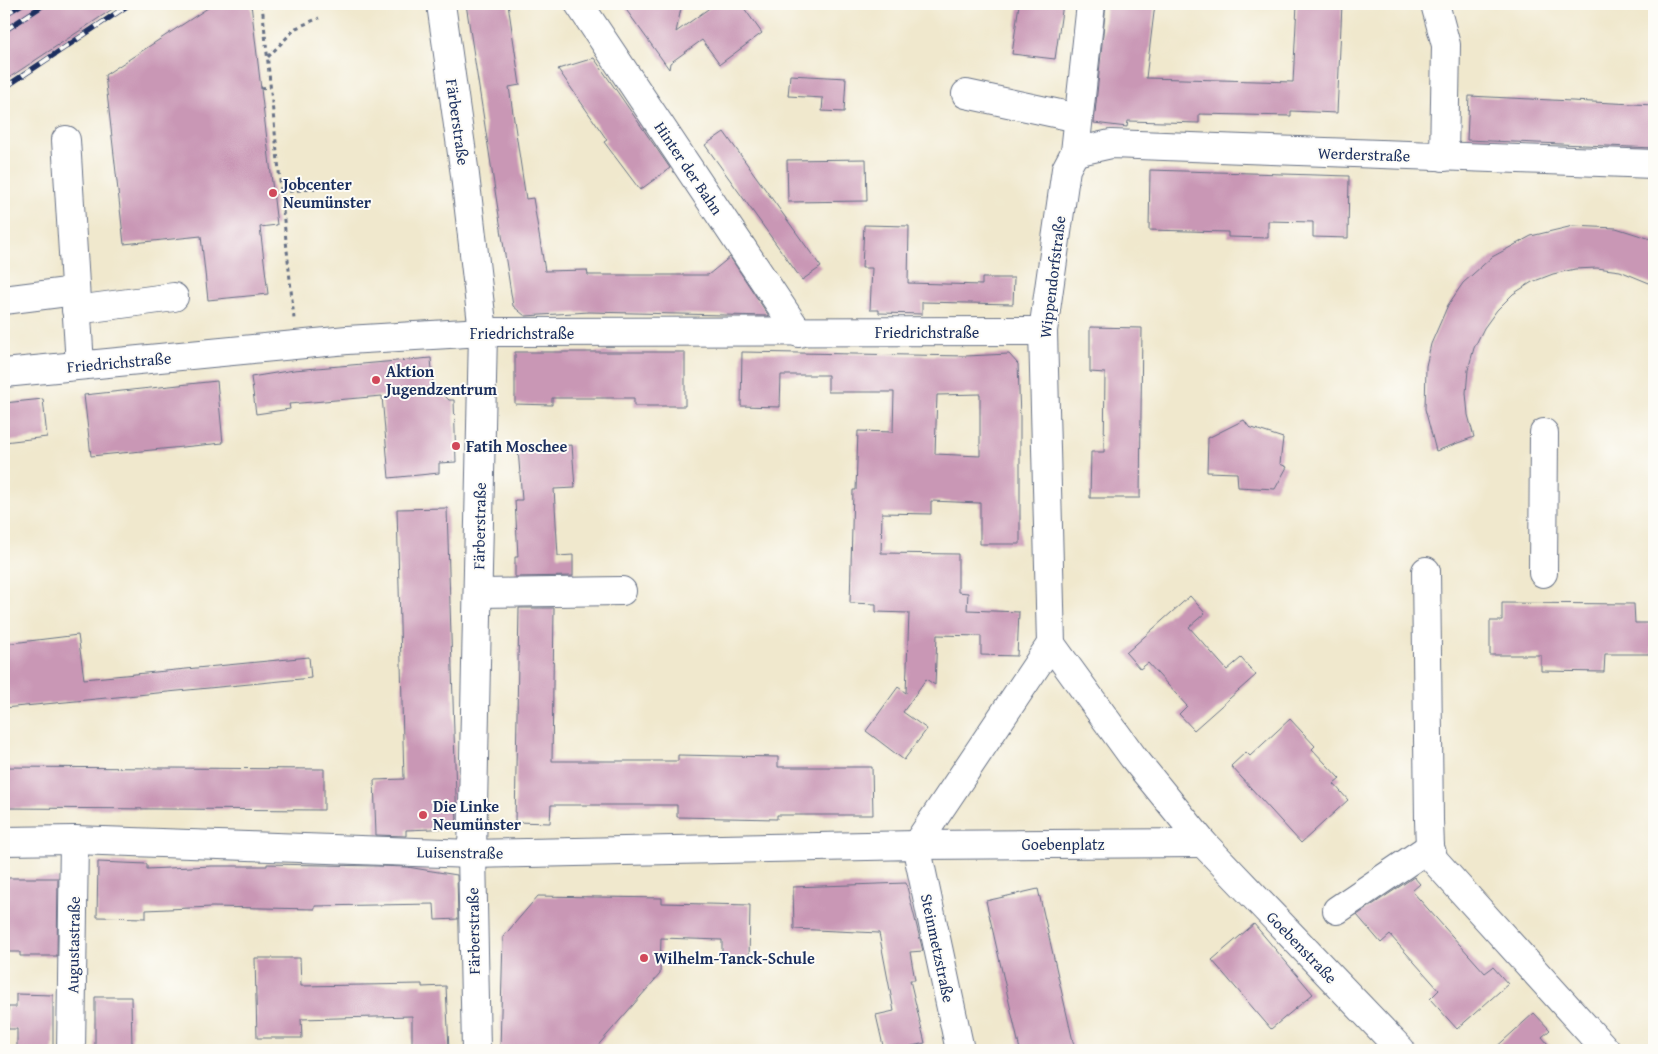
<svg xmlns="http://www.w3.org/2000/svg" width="1658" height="1054" font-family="'Gentium Book Plus',serif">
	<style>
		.building { fill: #c997b5; fill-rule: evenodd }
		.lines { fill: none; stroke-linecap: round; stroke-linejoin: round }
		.minor-casing { stroke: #667085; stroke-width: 30 }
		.path { stroke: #667085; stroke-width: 3; stroke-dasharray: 4 4; stroke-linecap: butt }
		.minor { stroke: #fff; stroke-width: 28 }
		.rail-casing { stroke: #1b2f5e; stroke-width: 5.5 }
		.rail { stroke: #fdfcf7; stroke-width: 4; stroke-dasharray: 11; stroke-linecap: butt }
		.poi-dot { fill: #d1495b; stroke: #fdfcf7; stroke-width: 2 }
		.labels { text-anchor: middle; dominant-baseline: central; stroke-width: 4; stroke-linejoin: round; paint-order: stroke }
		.street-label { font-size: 16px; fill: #1b2f5e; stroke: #fdfcf7 }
		.poi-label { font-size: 16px; font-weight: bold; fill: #1b2f5e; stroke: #fdfcf7; text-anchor: start }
	</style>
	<rect width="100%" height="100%" fill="#fdfcf7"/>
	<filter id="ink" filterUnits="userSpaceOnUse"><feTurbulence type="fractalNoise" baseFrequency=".02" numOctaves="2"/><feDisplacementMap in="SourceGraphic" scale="10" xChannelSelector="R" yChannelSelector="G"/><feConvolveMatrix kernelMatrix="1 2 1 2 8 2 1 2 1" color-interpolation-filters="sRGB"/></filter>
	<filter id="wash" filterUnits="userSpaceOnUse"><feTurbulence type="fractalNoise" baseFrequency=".0096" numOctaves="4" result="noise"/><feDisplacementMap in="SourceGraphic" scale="20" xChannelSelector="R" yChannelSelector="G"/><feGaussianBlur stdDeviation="1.12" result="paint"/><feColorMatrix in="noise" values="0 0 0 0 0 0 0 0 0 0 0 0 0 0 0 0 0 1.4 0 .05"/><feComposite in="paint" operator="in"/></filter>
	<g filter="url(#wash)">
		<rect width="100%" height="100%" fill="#f0e8cd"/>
		<g id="blocks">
			<!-- building -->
			<g class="building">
				<polygon points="4,4 120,4 4,81"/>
				<polygon points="214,4 251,4 277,225 260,227 268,294 208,300 201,236 124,244 105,75"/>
				<polygon points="466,4 508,4 520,85 509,87 526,199 533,198 545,271 587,270 588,275 708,275 730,257 769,316 589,312 525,316 513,306"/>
				<polygon points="622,4 682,4 676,32 715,4 741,4 762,33 720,64 702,40 670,63 669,69"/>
				<polygon points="1019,4 1063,4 1055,59 1012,54"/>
				<polygon points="1106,4 1155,4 1146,78 1293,82 1297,4 1342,4 1337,113 1291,111 1291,116 1199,114 1199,123 1128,121 1127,127 1094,123"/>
				<polygon points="594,58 670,168 640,190 604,142 607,140 558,69"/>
				<polygon points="790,75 846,78 844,112 822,111 823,98 788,96"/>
				<polygon points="1469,96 1654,105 1654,148 1467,140"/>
				<polygon points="724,132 821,267 802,280 705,145"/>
				<polygon points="866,159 867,201 788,202 787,160"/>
				<polygon points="1150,170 1349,176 1348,238 1313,237 1313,222 1268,221 1268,238 1228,237 1228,232 1149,230"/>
				<polygon points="864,225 909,226 908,283 982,285 982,278 1014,278 1013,304 922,302 922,314 879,313 879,310 870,310 872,268 862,268"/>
				<polygon points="1573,226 1616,228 1654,240 1654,285 1620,271 1597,268 1575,269 1553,274 1532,282 1513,294 1497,310 1484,328 1474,348 1468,370 1466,393 1468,415 1474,437 1436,451 1425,409 1426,366 1431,344 1448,305 1463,283 1492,257 1531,236"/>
				<polygon points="1090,327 1142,328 1140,498 1090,498 1091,452 1104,452 1105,373 1090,372"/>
				<polygon points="515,352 685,352 685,406 634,406 634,398 552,398 552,405 515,404"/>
				<path d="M742,352L966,356L1009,354L1018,364L1020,417V544H980V503L931,501V514L882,513L881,553L958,554V592L968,593L967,610L1019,612L1017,656L981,655V636L937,635L935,685L926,679L903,712L927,729L904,760L866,731L898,687L906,693L909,613L876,612V604L850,603L853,490H856L858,431L893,432L894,392H828V375H781L780,407L741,406ZM980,394V456L935,454L937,395Z"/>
				<polygon points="431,358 433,385 449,400 454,400 456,462 439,463 439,473 389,478 382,396 289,404 290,409 256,414 251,377 294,370"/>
				<polygon points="217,381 223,443 91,456 84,395"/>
				<polygon points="43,399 47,437 4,442 4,403"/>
				<polygon points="1244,420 1249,427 1283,438 1280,464 1287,467 1275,489 1238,487 1237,473 1207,472 1208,438"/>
				<polygon points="572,445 575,488 554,489 558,556 573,555 573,576 515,577 515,557 518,557 515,500 522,500 518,449"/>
				<polygon points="447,508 457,828 406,830 406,836 376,835 374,780 404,779 397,509"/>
				<polygon points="1190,596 1205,613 1189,627 1227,670 1241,658 1256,675 1194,730 1179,714 1187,706 1148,663 1140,669 1126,653"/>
				<polygon points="1502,603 1634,604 1635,623 1652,623 1652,654 1605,654 1604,672 1541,671 1541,655 1490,655 1490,621 1502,621"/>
				<polygon points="519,608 554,608 552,761 678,761 678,755 778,757 778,767 872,767 873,815 777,815 777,819 677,817 677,805 551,805 550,823 515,822"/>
				<polygon points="78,635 84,679 309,657 311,678 4,708 4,644"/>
				<polygon points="1290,719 1315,746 1312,749 1340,779 1334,784 1348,800 1301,843 1231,766 1246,752 1250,756"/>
				<polygon points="4,767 324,769 324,810 4,808"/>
				<polygon points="98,862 147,864 147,869 212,866 267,866 267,864 377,866 407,867 457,875 458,919 435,920 434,904 315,906 315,909 212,907 146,910 146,918 97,917"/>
				<polygon points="1414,877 1420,884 1412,891 1485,973 1493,967 1508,984 1457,1029 1430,999 1439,990 1390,935 1381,943 1357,915"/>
				<polygon points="4,878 58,878 57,956 20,956 20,952 4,952"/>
				<polygon points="906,883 923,951 910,952 915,980 910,980 925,1043 895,1050 884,1050 876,1015 894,1011 879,933 794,929 793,887"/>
				<polygon points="1038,889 1075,1050 1020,1050 986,901"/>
				<polygon points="538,896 662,898 662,903 750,905 749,962 722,961 722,940 661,938 660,974 594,1050 500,1050 503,937"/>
				<polygon points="1254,924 1313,994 1271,1029 1212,960"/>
				<polygon points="255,958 300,958 301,986 422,984 422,987 446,986 449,1050 412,1050 412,1016 301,1019 302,1038 257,1038"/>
				<polygon points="16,994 53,995 53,1050 17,1050 17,1029 8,1029 8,1007 16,1007"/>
				<polygon points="95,997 131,997 132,1046 126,1046 126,1050 95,1050"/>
				<polygon points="1534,1013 1550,1030 1542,1037 1553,1050 1493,1050"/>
			</g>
		</g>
	</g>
	<g filter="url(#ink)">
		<use href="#blocks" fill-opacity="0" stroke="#667085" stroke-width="1"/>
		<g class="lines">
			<defs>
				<g id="minor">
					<polyline points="441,4 465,175 483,332 472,854 476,1050"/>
					<polyline points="579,4 799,333"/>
					<polyline points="1435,4 1446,45 1444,157"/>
					<polyline points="966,94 1078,118"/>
					<polyline points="66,140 80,365"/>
					<polyline points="1075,152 1111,144 1654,164"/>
					<polyline points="4,300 75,291"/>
					<polyline points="76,310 174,297"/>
					<polyline points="4,373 347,340 483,332 1043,331"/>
					<polyline points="1426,571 1429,820 1430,847 1434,860 1606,1050"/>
					<polyline points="1543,573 1544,433"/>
					<polyline points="478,593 622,591"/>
					<polygon points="1051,644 1133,757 1203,843 916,845"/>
					<polyline points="1051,644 1043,331 1066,169 1075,152 1091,4"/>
					<polyline points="4,841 74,840 472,854 916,845 960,1050"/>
					<polyline points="1203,843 1401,1050"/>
					<polyline points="1337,910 1430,847"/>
					<polyline points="71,1050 74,840"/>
				</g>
			</defs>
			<!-- minor casing -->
			<use href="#minor" class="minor-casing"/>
			<!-- path -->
			<g class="path">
				<polyline points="262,4 294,319"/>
				<polyline points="268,57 296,28 319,18"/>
				<polyline points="261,88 270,87"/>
				<polyline points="273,193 336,186"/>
			</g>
			<!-- minor -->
			<use href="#minor" class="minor"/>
			<defs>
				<g id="rail">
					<polyline points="4,15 22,4"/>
					<polyline points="4,31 45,4"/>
					<polyline points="4,88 130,4"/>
				</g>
			</defs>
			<!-- rail casing -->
			<use href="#rail" class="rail-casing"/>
			<!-- rail -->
			<use href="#rail" class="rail"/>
		</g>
	</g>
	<!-- markers -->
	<g class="poi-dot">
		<circle cx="273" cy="193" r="5"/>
		<circle cx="376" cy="380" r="5"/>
		<circle cx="456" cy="446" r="5"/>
		<circle cx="423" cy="815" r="5"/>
		<circle cx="644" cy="958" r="5"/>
	</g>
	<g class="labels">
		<!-- street labels -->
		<g class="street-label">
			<text transform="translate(458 122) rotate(82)">Färberstraße</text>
			<text transform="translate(1364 154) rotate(2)">Werderstraße</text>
			<text transform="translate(689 168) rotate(56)">Hinter der Bahn</text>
			<text transform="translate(1052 277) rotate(-83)">Wippendorfstraße</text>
			<text x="927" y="332">Friedrichstraße</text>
			<text x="522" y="333">Friedrichstraße</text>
			<text transform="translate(119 362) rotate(-5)">Friedrichstraße</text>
			<text transform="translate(479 526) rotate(-89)">Färberstraße</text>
			<text x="1063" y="844">Goebenplatz</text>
			<text transform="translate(460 852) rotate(1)">Luisenstraße</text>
			<text transform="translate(473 931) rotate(-91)">Färberstraße</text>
			<text transform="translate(73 945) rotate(-89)">Augustastraße</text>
			<text transform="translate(1302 947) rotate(46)">Goebenstraße</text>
			<text transform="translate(938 948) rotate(78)">Steinmetzstraße</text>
		</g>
		<!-- poi labels -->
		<g class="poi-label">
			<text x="283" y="184">Jobcenter<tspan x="283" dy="18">Neumünster</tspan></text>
			<text x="386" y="371">Aktion<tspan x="386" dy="18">Jugendzentrum</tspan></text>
			<text x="466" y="446">Fatih Moschee</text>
			<text x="433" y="806">Die Linke<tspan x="433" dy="18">Neumünster</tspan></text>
			<text x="654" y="958">Wilhelm-Tanck-Schule</text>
		</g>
	</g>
	<!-- margin -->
	<rect width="1658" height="1054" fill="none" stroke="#fdfcf7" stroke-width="20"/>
</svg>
